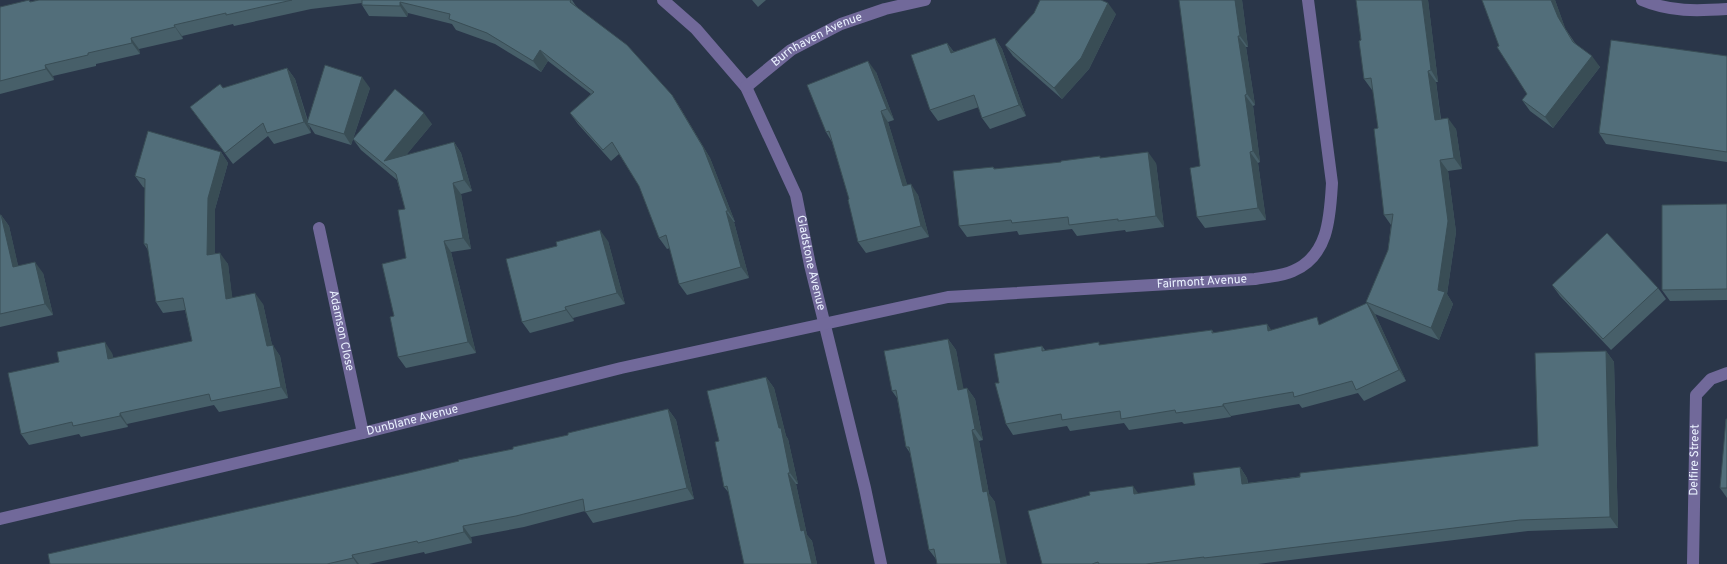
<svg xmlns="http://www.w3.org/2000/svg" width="1727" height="564" font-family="Overpass,sans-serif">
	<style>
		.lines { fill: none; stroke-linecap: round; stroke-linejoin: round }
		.minor { stroke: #71699a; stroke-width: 12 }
		.wall { fill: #475f69 }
		.shaded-wall { fill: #394d55 }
		.building { fill: #526e7a; stroke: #394d55 }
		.labels { text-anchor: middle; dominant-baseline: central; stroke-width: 4.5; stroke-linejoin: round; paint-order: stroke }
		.street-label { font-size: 12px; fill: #eaf2ff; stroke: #202c3f }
	</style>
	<rect width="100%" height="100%" fill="#2a3649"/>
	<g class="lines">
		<!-- minor -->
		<g class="minor">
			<path id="s1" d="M663,0L696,29L746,87L796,195L810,265L865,488L881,564"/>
			<path d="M1642,0C1670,12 1697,11 1727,9"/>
			<path id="s2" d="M746,87L791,50L841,24L885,9L925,0"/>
			<path id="s3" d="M319,228L363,433"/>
			<path id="s4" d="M0,519L363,433L621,368L948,297L1255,279C1267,277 1282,276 1293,271C1329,256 1330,216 1332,183L1308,0"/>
			<path id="s5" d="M1693,564L1696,395L1711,379L1727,373"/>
		</g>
	</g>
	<!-- wall -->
	<g class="wall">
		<polygon points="39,0 572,0 576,6 672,95 679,106 710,158 735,222 734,222 749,278 687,295 679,284 670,248 667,249 659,238 639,186 619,154 611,161 578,124 570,113 591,94 548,61 541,72 495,44 456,30 452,24 408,13 407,17 369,16 362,5 362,3 311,9 234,26 233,24 182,36 183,39 139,49 140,54 96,64 96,66 53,76 54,80 0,94 0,7"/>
		<polygon points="752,0 766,0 758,7"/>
		<polygon points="1242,0 1248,47 1246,47 1255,105 1253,106 1260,162 1258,163 1266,220 1205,228 1197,217 1200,166"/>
		<polygon points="1356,0 1428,0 1438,82 1436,82 1441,119 1456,129 1462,169 1448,171 1456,232 1447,294 1453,304 1439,340 1375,314 1406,381 1364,401 1358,393 1302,408 1299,404 1231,416 1231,417 1184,424 1182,422 1129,430 1124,423 1070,431 1067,426 1013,435 1006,424 999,383 1042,346 1045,350 1101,345 1212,330 1214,333 1267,324 1271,330 1322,324 1367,303 1388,250 1391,225 1384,215 1378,128 1373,90 1372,90 1364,79 1361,40"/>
		<polygon points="1482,0 1555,0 1565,28 1575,43 1600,67 1553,128 1530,111 1522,100 1527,94 1499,46"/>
		<polygon points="1116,14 1089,69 1062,99 1013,56 1005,45"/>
		<polygon points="995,38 1002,49 1026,116 990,129 982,118 979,107 938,121 930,110 947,43 954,52"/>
		<polygon points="1727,56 1727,162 1606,144 1599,133"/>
		<polygon points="287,68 295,79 308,121 370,88 351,145 315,134 309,125 311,133 274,144 268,136 233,164 190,107 223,88"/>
		<polygon points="876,72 894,120 888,122 907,185 918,195 929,237 866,253 858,242 849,199 832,142 826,132"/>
		<polygon points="432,124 406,155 454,142 461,153 472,191 461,194 471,249 451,252 476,353 406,368 398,357 394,316 406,258 405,209 397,180 361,150 353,139"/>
		<polygon points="221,152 228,163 215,209 215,253 228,264 232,298 263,304 272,345 280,356 288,398 219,412 214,405 127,424 128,427 81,437 79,434 29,445 21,434 112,353 113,358 192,341 185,310 163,313 156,302 148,250 144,244 145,188 143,187 135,176"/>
		<polygon points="1101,158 1156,163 1164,227 1126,232 1125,230 1077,236 1072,229 1019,235 1017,231 967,237 959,226 993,167 995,169"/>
		<polygon points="1727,204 1727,300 1670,301 1662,290"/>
		<polygon points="0,215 1,215 9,226 18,266 43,273 53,315 0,327"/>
		<polygon points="608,241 625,304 573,318 574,321 530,333 522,322"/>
		<polygon points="1552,285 1658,288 1666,299 1611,350 1560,296"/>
		<polygon points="948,339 956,350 963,389 967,388 975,399 983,440 979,441 989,494 995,502 936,559 929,550 910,453 906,447 897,398 892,391"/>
		<polygon points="1606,351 1614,362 1618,528 1528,531 1258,564 1042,564 1138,494 1195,485 1240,467 1247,478 1248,483 1538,446"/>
		<polygon points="766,377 774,388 786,436 788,439 798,484 796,484 807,535 812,541 817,564 744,564 729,493 724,487 719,441"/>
		<polygon points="668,409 676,420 694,499 593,523 585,511 524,527 471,537 472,543 425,554 424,552 369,564 50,564 413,472 513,449"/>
		<polygon points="1727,419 1727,498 1720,488"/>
	</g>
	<!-- shaded-wall -->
	<g class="shaded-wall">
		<polygon points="1235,0 1242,0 1248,47 1240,36"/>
		<polygon points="1422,0 1428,0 1438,82 1431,70"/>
		<polygon points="1551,0 1555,0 1565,28 1581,53 1558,17"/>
		<polygon points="400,2 408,13 407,17 400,6"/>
		<polygon points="1108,3 1116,14 1089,69 1062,99 1054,88"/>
		<polygon points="174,25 182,36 183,39 175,27"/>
		<polygon points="1238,36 1246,47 1255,105 1247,94"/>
		<polygon points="131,38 139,49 140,54 132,43"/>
		<polygon points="995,38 1002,49 1026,116 1019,105"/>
		<polygon points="947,43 955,54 951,53"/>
		<polygon points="540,50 548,61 541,72 533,61"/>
		<polygon points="1592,56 1600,67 1553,128 1545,117"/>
		<polygon points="868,61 876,72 894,120 887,109"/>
		<polygon points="45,65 53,76 54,80 46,69"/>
		<polygon points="287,68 295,79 308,123 307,123 309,125 311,133 304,122"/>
		<polygon points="1428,71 1436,82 1442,131 1435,120"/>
		<polygon points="362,77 370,88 351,145 344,134"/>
		<polygon points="672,95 679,106 710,158 735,222 728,211"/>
		<polygon points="1245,95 1253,106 1260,162 1253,151"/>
		<polygon points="881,111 888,122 911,197 903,186"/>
		<polygon points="424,113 432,124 393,171 384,161"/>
		<polygon points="1448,118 1456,129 1462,169 1454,158"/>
		<polygon points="454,142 461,153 472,191 464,180"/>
		<polygon points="221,152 228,163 215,209 215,266 207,255 208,198"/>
		<polygon points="1148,152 1156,163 1164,227 1156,216"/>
		<polygon points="1250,152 1258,163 1266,220 1258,208"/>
		<polygon points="1440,160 1448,171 1456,232 1447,294 1453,304 1439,340 1431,328 1438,290"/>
		<polygon points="453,183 461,194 471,249 463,238"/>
		<polygon points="911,184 918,195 929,237 921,226"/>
		<polygon points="726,211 734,222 749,278 741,267"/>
		<polygon points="1,215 9,226 21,278 13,267"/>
		<polygon points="600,230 608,241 625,304 617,293"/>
		<polygon points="444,241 451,252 476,353 468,342"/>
		<polygon points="220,253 228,264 234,310 226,299"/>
		<polygon points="35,262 43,273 53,315 45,304"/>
		<polygon points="255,293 263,304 274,354 273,345 280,356 288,398 281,387 267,346"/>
		<polygon points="1367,303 1375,314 1406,381 1399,370"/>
		<polygon points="565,307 573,318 574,321 566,310"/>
		<polygon points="1267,324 1275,335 1268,331"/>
		<polygon points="948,339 956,350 966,401 958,390"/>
		<polygon points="105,342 112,353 116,371 108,359"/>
		<polygon points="1606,351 1614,362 1618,528 1610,517"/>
		<polygon points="766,377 774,388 786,436 788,439 798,484 790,473"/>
		<polygon points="967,388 975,399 983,440 975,429"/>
		<polygon points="1223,404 1231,416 1231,417 1223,406"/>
		<polygon points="668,409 676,420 694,499 687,488"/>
		<polygon points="120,413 127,424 128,427 120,416"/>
		<polygon points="972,430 979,441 989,494 995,502 1007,564 1001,564 983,492"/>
		<polygon points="1240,467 1247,478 1249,495 1242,484"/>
		<polygon points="788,473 796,484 807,535 812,541 817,564 812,564 801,531"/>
		<polygon points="1133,486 1141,497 1134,494"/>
		<polygon points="463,526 471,537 472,543 464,532"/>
		<polygon points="352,555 359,564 357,564 353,558"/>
	</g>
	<!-- building -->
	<g class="building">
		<polygon points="29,0 30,2 39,0 292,0 226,15 226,13 174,25 175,27 131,38 132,43 88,53 88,55 45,65 46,69 0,81 0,7"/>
		<polygon points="362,0 571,0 570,2 627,45 672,95 703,147 728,211 726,211 741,267 679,284 666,235 659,238 639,186 612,142 603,150 570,113 594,92 540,50 533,61 487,33 449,19 450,14 400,2 400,6 362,5"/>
		<polygon points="1040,0 1101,0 1108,3 1081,58 1054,88 1005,45 1034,13"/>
		<polygon points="1179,0 1235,0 1240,36 1238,36 1247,94 1245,95 1253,151 1250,152 1258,208 1197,217 1190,168 1200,166"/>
		<polygon points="1356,0 1422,0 1431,70 1428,71 1435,120 1448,118 1454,158 1440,160 1448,221 1438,290 1445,292 1431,328 1366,302 1388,250 1393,214 1384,215 1374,129 1378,128 1371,78 1364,79 1359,41 1361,40"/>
		<polygon points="1482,0 1551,0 1558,17 1573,42 1592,56 1545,117 1522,100 1527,94 1497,47 1499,46"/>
		<polygon points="995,38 1019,105 982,118 974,95 930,110 911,55 947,43 951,53"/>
		<polygon points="1611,40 1727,56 1727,152 1599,133"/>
		<polygon points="868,61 887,109 881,111 903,186 911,184 921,226 858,242 848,200 849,199 829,131 826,132 807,85"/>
		<polygon points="325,65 362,77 344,134 307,123"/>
		<polygon points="287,68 304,122 267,133 263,123 225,153 190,107 220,84 223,88"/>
		<polygon points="395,89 424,113 384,161 454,142 464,180 453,183 463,238 444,241 468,342 398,357 390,317 394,316 382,264 406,258 398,210 405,209 396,174 353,139"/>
		<polygon points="148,131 221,152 208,198 207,255 220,253 226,299 255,293 267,346 273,345 281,387 211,401 209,394 120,413 120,416 73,426 72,422 21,434 8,373 59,362 57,352 105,342 108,359 192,341 183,298 156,302 147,244 144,244 145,179 135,176"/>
		<polygon points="1148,152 1156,216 1118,221 1118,219 1069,225 1068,217 1012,223 1011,220 959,226 953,171 993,167 994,169 1061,162 1061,161 1100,156 1100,158"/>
		<polygon points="1727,204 1727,289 1662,290 1662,205"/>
		<polygon points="0,215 1,215 13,267 35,262 45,304 0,314"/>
		<polygon points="600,230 617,293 565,307 566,310 522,322 506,259 557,246 556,242"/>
		<polygon points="1607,233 1658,288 1603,339 1552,285"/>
		<polygon points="1367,303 1399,370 1356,390 1352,381 1294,397 1293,392 1223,404 1223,406 1176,413 1175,410 1121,419 1120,411 1062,420 1061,414 1006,424 995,383 999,383 994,354 1042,346 1042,351 1099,342 1099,345 1212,330 1212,333 1267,324 1268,331 1317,317 1319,325"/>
		<polygon points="948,339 958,390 967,388 975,429 972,430 983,492 987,491 1001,564 937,564 934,549 929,550 909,447 906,447 896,390 892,391 884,351"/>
		<polygon points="1606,351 1610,517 1520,520 1256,552 1204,558 1204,557 1146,564 1099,564 1098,562 1092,564 1042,564 1028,511 1090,495 1089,492 1133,486 1134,494 1195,485 1193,473 1240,467 1242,484 1300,477 1300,473 1538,446 1535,353"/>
		<polygon points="766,377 779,428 781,428 790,473 788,473 801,531 804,530 812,564 744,564 727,486 724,487 715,442 719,441 707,391"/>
		<polygon points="668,409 687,488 585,512 583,499 516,516 463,526 464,532 418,543 417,541 352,555 353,558 327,564 50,564 48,554 413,472 459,461 458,460 513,449 513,447 568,435 568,433"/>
		<polygon points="1726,419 1727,419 1727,488 1720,488"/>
	</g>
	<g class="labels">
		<!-- street labels -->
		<g class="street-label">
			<text stroke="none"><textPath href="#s2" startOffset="86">Burnhaven Avenue</textPath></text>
			<text stroke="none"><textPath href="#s1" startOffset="309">Gladstone Avenue</textPath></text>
			<text stroke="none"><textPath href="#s4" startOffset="1228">Fairmont Avenue</textPath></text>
			<text stroke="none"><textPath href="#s3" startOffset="105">Adamson Close</textPath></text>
			<text stroke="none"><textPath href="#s4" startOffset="424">Dunblane Avenue</textPath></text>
			<text stroke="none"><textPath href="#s5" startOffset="104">Delfire Street</textPath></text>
		</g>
	</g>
</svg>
